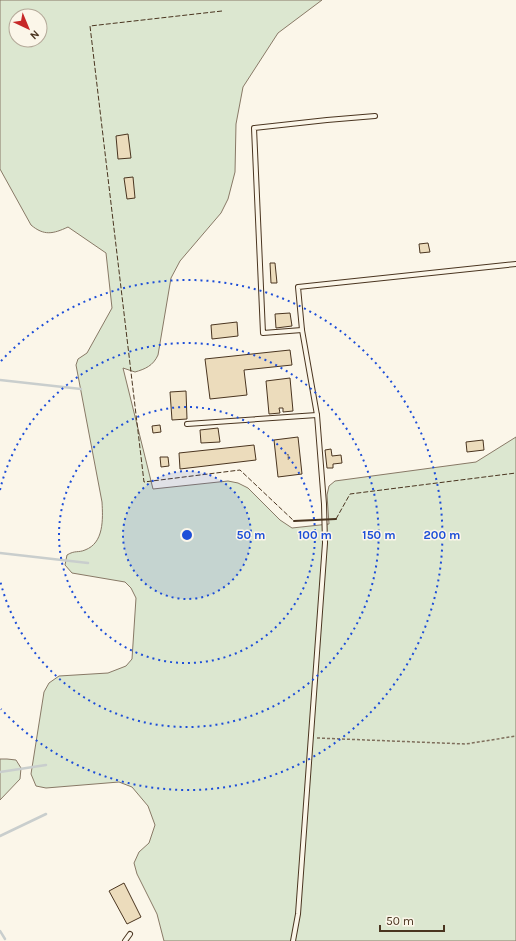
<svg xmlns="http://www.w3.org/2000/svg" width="516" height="941" font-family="Karla,sans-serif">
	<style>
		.green { fill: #dce7d0; stroke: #887966; fill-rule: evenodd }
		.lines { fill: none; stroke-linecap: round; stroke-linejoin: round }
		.stream { stroke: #c9cecd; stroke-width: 2.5 }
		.building { fill: #ecdcbc; stroke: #4a3520 }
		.service-casing { stroke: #4a3520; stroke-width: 6 }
		.path { stroke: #7f6f5c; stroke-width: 1.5; stroke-dasharray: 3 2; stroke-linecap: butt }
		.service { stroke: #fbf6e9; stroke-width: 4 }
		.fence { stroke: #4a3520; stroke-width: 1; stroke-dasharray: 5 2; stroke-linecap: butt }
		.wall { stroke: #4a3520; stroke-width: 2 }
		.ring { fill: none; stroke: #1d4ed8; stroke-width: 2; stroke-dasharray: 2 4 }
		.labels { text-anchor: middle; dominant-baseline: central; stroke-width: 3; stroke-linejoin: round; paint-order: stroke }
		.number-label { font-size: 10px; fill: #725f47 }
		.centre { fill: #1d4ed8; stroke: #fbf6e9; stroke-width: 2 }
		.ring-label { font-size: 12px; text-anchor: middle; font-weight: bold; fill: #1d4ed8; stroke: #fbf6e9; stroke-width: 3; stroke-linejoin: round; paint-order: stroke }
	</style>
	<rect width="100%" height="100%" fill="#fbf6e9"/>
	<!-- green -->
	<g class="green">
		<path d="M0,0H322L278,33L243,87L236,124L235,172L228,199L221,213L180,261L171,278L158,355C153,366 145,369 135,372L123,368L153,489L228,481L238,483L248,488L280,520L292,528L329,524L327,495L329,486L335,481L476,462L516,437V941H164L157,914L137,874L134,863L139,852L149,843L155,825L148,806L132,787L119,782L46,788L36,786L31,774L44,692L49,683L59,676L108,673L126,666L132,659L136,598L131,588L125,582L72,573L65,565L67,555C75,550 78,553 85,550C104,543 103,519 102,502L76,365L78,359L87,353L112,308L106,253L68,227C53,234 44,236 31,225L0,169ZM16,16H40V40H16Z"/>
		<polygon points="0,759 7,759 16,760 21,768 20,779 0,800"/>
	</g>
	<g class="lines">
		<!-- stream -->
		<g class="stream">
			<polyline points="0,380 81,389"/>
			<polyline points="0,553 88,563"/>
			<polyline points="0,772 46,765"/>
			<polyline points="0,836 46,814"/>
			<polyline points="0,931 5,939"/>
		</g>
	</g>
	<!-- building -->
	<g class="building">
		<polygon points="128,134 131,158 118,159 116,136"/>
		<polygon points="133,177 135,198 127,199 124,178"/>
		<polygon points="428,243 430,252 420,253 419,244"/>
		<polygon points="270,263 275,263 277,283 271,283"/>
		<polygon points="290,313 292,326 276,328 275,314"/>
		<polygon points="237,322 238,336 212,339 211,325"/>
		<polygon points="290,350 292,365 244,370 247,395 210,399 205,359"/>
		<polygon points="290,378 293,411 283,412 283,408 279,408 280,413 269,414 266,381"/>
		<polygon points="186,391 187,419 172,420 170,392"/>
		<polygon points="160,425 161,432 153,433 152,426"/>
		<polygon points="218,428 220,442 201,443 200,430"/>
		<polygon points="298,437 302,474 278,477 274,440"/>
		<polygon points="483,440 484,450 467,452 466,442"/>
		<polygon points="254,445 256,460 180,469 179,453"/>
		<polygon points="331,449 332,456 341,455 342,463 333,464 333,468 327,468 325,450"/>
		<polygon points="160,457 168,457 169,466 161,467"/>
		<polygon points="124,883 141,917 127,924 109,891"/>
	</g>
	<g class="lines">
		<defs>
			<g id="service">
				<polyline points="302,330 263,333 254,128 327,120 375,116"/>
				<polyline points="187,424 317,415"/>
				<polyline points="125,941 130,934"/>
				<polyline points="293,941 298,914 325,543 324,504 317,415 302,330 298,287 516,264"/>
			</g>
		</defs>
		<!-- service casing -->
		<use href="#service" class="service-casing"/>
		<!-- path -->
		<polyline class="path" points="317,738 466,744 516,736"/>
		<!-- service -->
		<use href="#service" class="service"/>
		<!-- fence -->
		<g class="fence">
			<polyline points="222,11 90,26 144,482 240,470 294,521"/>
			<polyline points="336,519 350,494 516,473"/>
		</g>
		<!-- wall -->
		<polyline class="wall" points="294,521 336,519"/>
	</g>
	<!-- distance rings -->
	<circle cx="187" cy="535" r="64" fill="#1d4ed8" fill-opacity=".12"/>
	<g class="ring">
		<circle cx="187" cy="535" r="64"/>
		<circle cx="187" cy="535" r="128"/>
		<path d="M0 490A192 192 0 1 1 0 580"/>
		<path d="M1 361A255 255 0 1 1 1 709"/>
	</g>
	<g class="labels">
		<!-- number labels -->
		<g class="number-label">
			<text x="288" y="457">1</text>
		</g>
	</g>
	<circle cx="187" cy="535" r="6" class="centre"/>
	<g class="ring-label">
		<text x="251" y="539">50 m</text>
		<text x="315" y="539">100 m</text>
		<text x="379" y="539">150 m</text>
		<text x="442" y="539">200 m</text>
	</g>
	<!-- north arrow -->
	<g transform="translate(28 28) rotate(136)"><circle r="19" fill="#fbf6e9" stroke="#b4a999"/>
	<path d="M0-3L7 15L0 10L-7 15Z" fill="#c62828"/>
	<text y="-6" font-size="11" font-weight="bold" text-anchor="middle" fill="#4a3520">N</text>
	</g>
	<!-- scale -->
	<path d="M380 925v6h64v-6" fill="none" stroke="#4a3520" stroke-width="2"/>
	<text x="386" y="925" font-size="12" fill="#4a3520" stroke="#fbf6e9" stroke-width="3" paint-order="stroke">50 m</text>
</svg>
